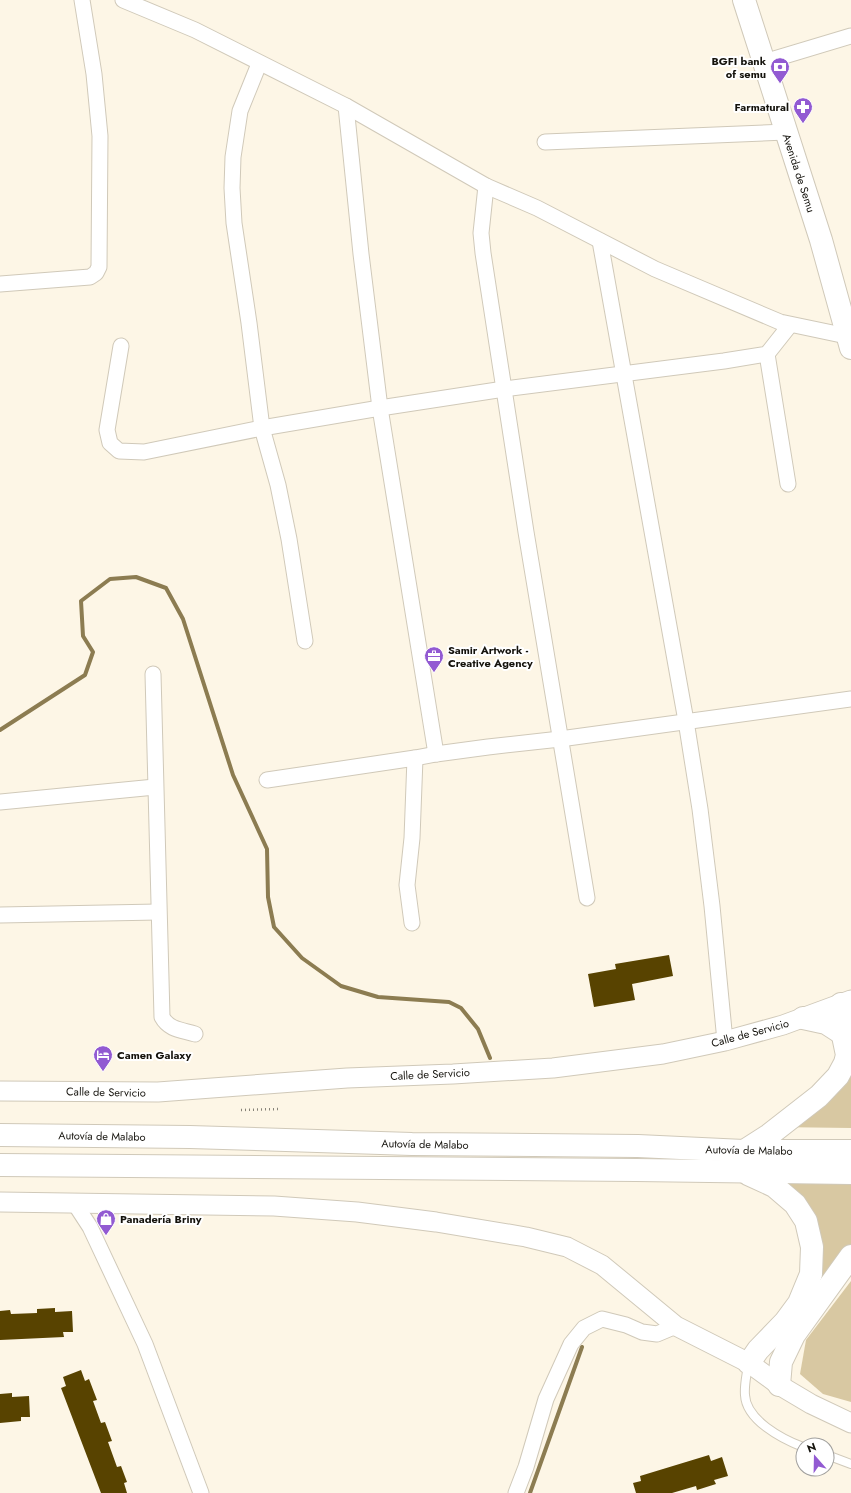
<svg xmlns="http://www.w3.org/2000/svg" width="851" height="1493" font-family="Jost,sans-serif">
	<style>
		.green { fill: #d8c8a2 }
		.lines { fill: none; stroke-linecap: round; stroke-linejoin: round }
		.stream { stroke: #8c7c51; stroke-width: 4 }
		.building { fill: #584300 }
		.service-casing { stroke: #d0c9b9; stroke-width: 10 }
		.minor-casing { stroke: #d0c9b9; stroke-width: 17 }
		.tertiary-casing { stroke: #d0c9b9; stroke-width: 21 }
		.secondary-casing { stroke: #d0c9b9; stroke-width: 24 }
		.trunk-casing { stroke: #d0c9b9; stroke-width: 24 }
		.path { stroke: #868277; stroke-width: 2.5; stroke-dasharray: 1 3; stroke-linecap: butt }
		.service { stroke: #fff; stroke-width: 8 }
		.minor { stroke: #fff; stroke-width: 15 }
		.tertiary { stroke: #fff; stroke-width: 19 }
		.secondary { stroke: #fff; stroke-width: 22 }
		.trunk { stroke: #fff; stroke-width: 22 }
		.labels { text-anchor: middle; dominant-baseline: central; stroke-width: 4; stroke-linejoin: round; paint-order: stroke }
		.poi-label { font-size: 11px; font-weight: bold; fill: #14120c; stroke: #fff; text-anchor: start }
		.street-label { font-size: 11px; fill: #14120c; stroke: #fff }
	</style>
	<rect width="100%" height="100%" fill="#fdf6e6"/>
	<!-- green -->
	<g class="green">
		<polygon points="851,1047 851,1128 775,1127"/>
		<polygon points="777,1181 851,1183 851,1252 784,1338 821,1260"/>
		<polygon points="851,1281 851,1402 823,1394 800,1374 806,1340"/>
	</g>
	<g class="lines">
		<!-- stream -->
		<g class="stream">
			<polyline points="0,730 85,675 93,652 83,636 81,601 110,579 136,577 166,588 183,619 233,775 267,849 268,897 274,927 302,958 341,986 378,997 449,1002 461,1008 478,1029 490,1058"/>
			<polyline points="530,1493 582,1347"/>
		</g>
	</g>
	<!-- building -->
	<g class="building">
		<polygon points="669,955 673,976 632,984 635,1000 594,1007 588,974 616,969 615,964"/>
		<polygon points="55,1308 55,1312 72,1311 73,1332 63,1332 64,1337 0,1340 0,1311 10,1310 11,1314 37,1313 37,1309"/>
		<polygon points="81,1370 85,1381 89,1379 97,1400 93,1401 101,1423 105,1422 112,1441 108,1442 117,1467 121,1466 127,1482 124,1483 127,1493 101,1493 61,1388 66,1386 63,1377"/>
		<polygon points="12,1393 12,1397 29,1396 30,1417 21,1417 21,1421 0,1423 0,1394"/>
		<polygon points="709,1455 711,1461 722,1457 728,1476 714,1480 716,1484 697,1490 696,1486 672,1493 636,1493 633,1483 641,1481 640,1476"/>
	</g>
	<g class="lines">
		<defs>
			<g id="service">
				<path d="M748,1364C747,1374 744,1385 745,1395C746,1420 782,1439 803,1447"/>
				<polyline points="827,1455 851,1464"/>
			</g>
			<g id="minor">
				<polyline points="123,0 195,30 346,106 486,186 537,208 655,269 780,322 851,337"/>
				<polyline points="764,62 851,36"/>
				<polyline points="259,64 240,111 233,157 232,188 234,223 249,323 262,428 278,485 289,539 305,641"/>
				<polyline points="346,106 361,254 380,408 436,754"/>
				<polyline points="545,142 786,132"/>
				<polyline points="486,186 481,233 483,253 526,532 587,898"/>
				<polyline points="600,241 686,721 700,809 712,906 725,1041"/>
				<polyline points="0,284 90,277 96,273 99,267 100,136 94,74 82,0"/>
				<polyline points="121,346 107,430 110,443 119,451 144,452 262,428 380,408 504,389 724,361 767,354 790,325"/>
				<polyline points="767,354 788,484"/>
				<path d="M153,674L162,1017C169,1030 182,1030 195,1034"/>
				<polyline points="267,780 415,758 436,754 488,747 560,739 851,699"/>
				<polyline points="0,802 155,787"/>
				<polyline points="0,915 158,912"/>
				<polyline points="412,923 407,885 412,838 415,758"/>
				<polyline points="75,1204 90,1227 145,1344 201,1493"/>
				<polyline points="516,1493 526,1467 546,1399 571,1344 584,1328 602,1319 626,1325 642,1332 657,1334 676,1326"/>
			</g>
			<g id="tertiary">
				<polyline points="0,1091 158,1092 347,1078 453,1074 553,1068 663,1054 725,1041 783,1025 851,1000"/>
				<polyline points="0,1202 274,1206 357,1212 436,1222 526,1237 567,1247 602,1265 676,1326 749,1363 779,1385 811,1404 851,1423"/>
			</g>
			<polyline id="secondary" points="744,0 821,240 851,348"/>
			<g id="trunk">
				<polyline points="803,1018 826,1023 843,1034"/>
				<polyline points="0,1135 190,1137 412,1144 638,1146 744,1151 851,1151"/>
				<polyline points="744,1151 769,1135 819,1096 838,1076 845,1063 847,1055 842,1031 841,1004"/>
				<polyline points="0,1165 636,1170 851,1173"/>
				<polyline points="748,1174 774,1186 795,1204 806,1221 812,1247 811,1274 799,1303 785,1322 758,1350 749,1363"/>
				<polyline points="779,1385 781,1362 794,1335 851,1256"/>
			</g>
		</defs>
		<!-- service casing -->
		<use href="#service" class="service-casing"/>
		<!-- minor casing -->
		<use href="#minor" class="minor-casing"/>
		<!-- tertiary casing -->
		<use href="#tertiary" class="tertiary-casing"/>
		<!-- secondary casing -->
		<use href="#secondary" class="secondary-casing"/>
		<!-- trunk casing -->
		<use href="#trunk" class="trunk-casing"/>
		<!-- path -->
		<polyline class="path" points="241,1110 279,1109"/>
		<!-- service -->
		<use href="#service" class="service"/>
		<!-- minor -->
		<use href="#minor" class="minor"/>
		<!-- tertiary -->
		<use href="#tertiary" class="tertiary"/>
		<!-- secondary -->
		<use href="#secondary" class="secondary"/>
		<!-- trunk -->
		<use href="#trunk" class="trunk"/>
	</g>
	<!-- icons -->
	<defs>
		<symbol id="bank-pin" viewBox="-11 -11 22 30"><path d="M0 17L-7.5 6A9.5 9.5 0 1 1 7.5 6Z" fill="#925ad2" stroke="#fff"/><path d="M-6-4H6V4H-6ZM0-2.3a2.3 2.3 0 1 0 0 4.6a2.3 2.3 0 1 0 0-4.6Z" fill="#fff"/></symbol>
		<symbol id="pharmacy-pin" viewBox="-11 -11 22 30"><path d="M0 17L-7.5 6A9.5 9.5 0 1 1 7.5 6Z" fill="#925ad2" stroke="#fff"/><path d="M-2-6h4v4h4v4h-4v4h-4v-4h-4v-4h4Z" fill="#fff"/></symbol>
		<symbol id="office-pin" viewBox="-11 -11 22 30"><path d="M0 17L-7.5 6A9.5 9.5 0 1 1 7.5 6Z" fill="#925ad2" stroke="#fff"/><path d="M-6-3h4V-5.5h4V-3h4V5H-6ZM-1-4.5V-3h2v-1.5ZM-6 0V1H6V0Z" fill="#fff"/></symbol>
		<symbol id="hotel-pin" viewBox="-11 -11 22 30"><path d="M0 17L-7.5 6A9.5 9.5 0 1 1 7.5 6Z" fill="#925ad2" stroke="#fff"/><path d="M-6-4.5h1.5V1H6V5H4.5V3h-9V5H-6ZM-4 0a1.8 1.8 0 1 1 3.6 0ZM.5 0V-2.5h3Q6-2.5 6 0Z" fill="#fff"/></symbol>
		<symbol id="shop-pin" viewBox="-11 -11 22 30"><path d="M0 17L-7.5 6A9.5 9.5 0 1 1 7.5 6Z" fill="#925ad2" stroke="#fff"/><path d="M-5-2.5h2.3a2.7 3.5 0 0 1 5.4 0H5L5.5 6h-11ZM-1.5-2.5h3a1.5 2.3 0 0 0-3 0Z" fill="#fff"/></symbol>
	</defs>
	<g fill-rule="evenodd">
		<use href="#bank-pin" x="769" y="56" width="22" height="30"/>
		<use href="#pharmacy-pin" x="792" y="96" width="22" height="30"/>
		<use href="#office-pin" x="423" y="645" width="22" height="30"/>
		<use href="#hotel-pin" x="92" y="1044" width="22" height="30"/>
		<use href="#shop-pin" x="95" y="1208" width="22" height="30"/>
	</g>
	<g class="labels">
		<!-- poi labels -->
		<g class="poi-label">
			<text x="766" y="61" text-anchor="end">BGFI bank<tspan x="766" dy="13">of semu</tspan></text>
			<text x="789" y="107" text-anchor="end">Farmatural</text>
			<text x="448" y="650">Samir Artwork -<tspan x="448" dy="13">Creative Agency</tspan></text>
			<text x="117" y="1055">Camen Galaxy</text>
			<text x="120" y="1219">Panadería Briny</text>
		</g>
		<!-- street labels -->
		<g class="street-label">
			<text transform="translate(799 173) rotate(72)">Avenida de Semu</text>
			<text transform="translate(750 1033) rotate(-15)">Calle de Servicio</text>
			<text transform="translate(430 1074) rotate(-3)">Calle de Servicio</text>
			<text transform="translate(106 1092) rotate(1)">Calle de Servicio</text>
			<text transform="translate(102 1136) rotate(1)">Autovía de Malabo</text>
			<text transform="translate(425 1144) rotate(1)">Autovía de Malabo</text>
			<text transform="translate(749 1150) rotate(1)">Autovía de Malabo</text>
		</g>
	</g>
	<!-- north arrow -->
	<g transform="translate(815 1457) rotate(340)"><circle r="19" fill="#ffffff" stroke="#a1a09e"/>
	<path d="M0-3L7 15L0 10L-7 15Z" fill="#925ad2"/>
	<text y="-6" font-size="11" font-weight="bold" text-anchor="middle" fill="#14120c">N</text>
	</g>
</svg>
